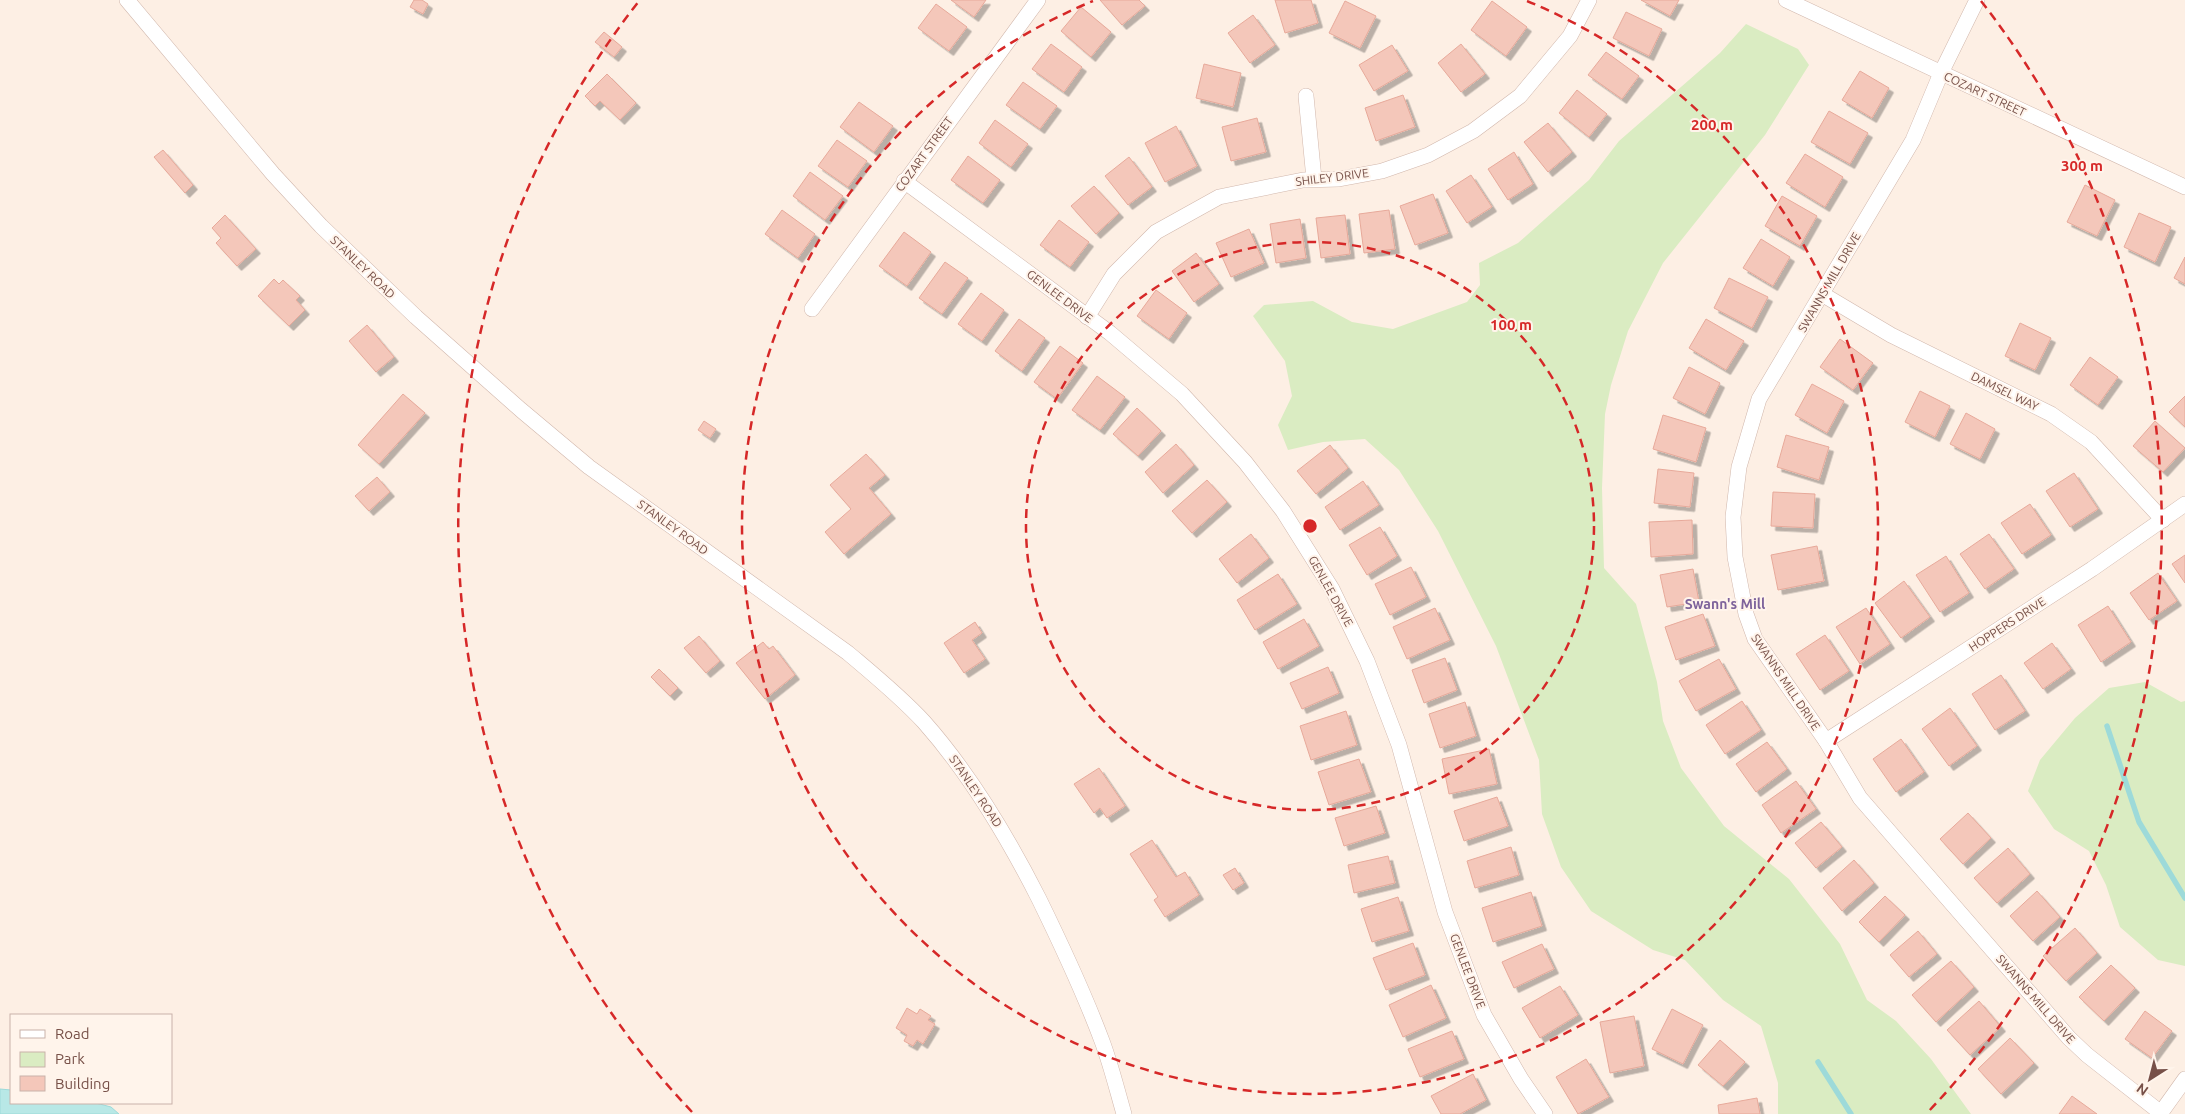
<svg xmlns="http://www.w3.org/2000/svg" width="2185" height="1114" font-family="Ubuntu,sans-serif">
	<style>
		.green { fill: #daecc2 }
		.water { fill: #b8e8e6; stroke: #9ddad9 }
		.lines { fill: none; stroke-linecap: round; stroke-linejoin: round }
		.stream { stroke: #9ddad9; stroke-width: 5.5 }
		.building { fill: #f4c7ba; stroke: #e7a99a; filter: url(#shadow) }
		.street-casing { stroke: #d1b7ac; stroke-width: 16 }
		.street { stroke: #fff; stroke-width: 15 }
		.ring { fill: none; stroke: #d62828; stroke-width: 2.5; stroke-dasharray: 9 6 }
		.labels { text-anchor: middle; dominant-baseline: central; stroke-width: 4; stroke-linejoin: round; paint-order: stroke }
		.street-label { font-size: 12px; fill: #775048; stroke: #fff4eb }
		.neighbourhood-label { font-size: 14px; font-weight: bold; fill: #7e639b; stroke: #fff4eb }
		.centre { fill: #d62828; stroke: #fff4eb; stroke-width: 2.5 }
		.ring-label { font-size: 15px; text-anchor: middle; font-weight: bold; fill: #d62828; stroke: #fff4eb; stroke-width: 4; stroke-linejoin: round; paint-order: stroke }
	</style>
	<defs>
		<filter id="shadow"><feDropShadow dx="4.5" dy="4.5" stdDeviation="0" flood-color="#0004"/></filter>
	</defs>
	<rect width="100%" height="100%" fill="#fdefe4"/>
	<!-- green -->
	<g class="green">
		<polygon points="1746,24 1798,49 1809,65 1765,135 1663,263 1628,331 1611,385 1605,414 1602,488 1604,568 1636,604 1657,682 1663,721 1681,768 1724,826 1789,879 1840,944 1867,1000 1896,1021 1931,1059 1971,1114 1778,1114 1778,1083 1761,1026 1723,1000 1685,960 1653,950 1591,911 1561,867 1542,814 1539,760 1496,646 1438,531 1399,470 1365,439 1323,442 1288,450 1278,425 1292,396 1285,361 1253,316 1264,305 1313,301 1352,322 1393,329 1467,302 1480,285 1479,263 1518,243 1589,180 1619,141 1720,53"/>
		<polygon points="2145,682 2181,702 2185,701 2185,966 2158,960 2120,927 2106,885 2089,851 2054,829 2028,791 2040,760 2075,718 2109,688"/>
	</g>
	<!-- water -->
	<polygon class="water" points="0,1089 11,1090 11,1103 96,1103 111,1107 119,1114 0,1114"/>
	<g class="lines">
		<!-- stream -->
		<g class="stream">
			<polyline points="2107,726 2139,822 2185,898"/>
			<polyline points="1818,1062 1851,1114"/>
		</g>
	</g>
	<!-- building -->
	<g class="building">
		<polygon points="414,0 422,0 428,4 423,14 410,7"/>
		<polygon points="951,0 986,0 974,17"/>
		<polygon points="1100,0 1139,0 1145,6 1122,25"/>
		<polygon points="1275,0 1311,0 1318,23 1285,33"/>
		<polygon points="1641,0 1679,0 1670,16"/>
		<polygon points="1345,1 1376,16 1360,48 1329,33"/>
		<polygon points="1492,1 1527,27 1506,56 1471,30"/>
		<polygon points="936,4 967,27 949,51 918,28"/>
		<polygon points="1081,7 1111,32 1091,57 1061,31"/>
		<polygon points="1626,12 1662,29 1649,56 1613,38"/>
		<polygon points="1253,15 1275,45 1250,63 1228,33"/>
		<polygon points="604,32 622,47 614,57 595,42"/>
		<polygon points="1051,44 1082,67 1064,92 1032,69"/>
		<polygon points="1461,44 1485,74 1461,92 1438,63"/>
		<polygon points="1392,45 1408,71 1374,91 1359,65"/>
		<polygon points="1606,52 1639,76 1622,99 1588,75"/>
		<polygon points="1204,64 1241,73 1233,107 1196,98"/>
		<polygon points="1860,71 1889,88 1872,118 1842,100"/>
		<polygon points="607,74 636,103 620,120 600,101 595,106 585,96"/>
		<polygon points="1023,82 1057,106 1040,129 1006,105"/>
		<polygon points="1577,90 1607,114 1589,137 1559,113"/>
		<polygon points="1403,95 1415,127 1376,141 1365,108"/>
		<polygon points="859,102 893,126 874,152 840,127"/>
		<polygon points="1829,111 1868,133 1850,164 1811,142"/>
		<polygon points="1257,118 1266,152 1231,161 1222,127"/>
		<polygon points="995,120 1028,144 1011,167 979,143"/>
		<polygon points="1548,123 1572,152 1548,172 1524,142"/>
		<polygon points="1176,126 1197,166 1165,182 1145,143"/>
		<polygon points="837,140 867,161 848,187 818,166"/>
		<polygon points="163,150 193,185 185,193 154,157"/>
		<polygon points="1514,152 1533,184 1508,200 1488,169"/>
		<polygon points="1805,154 1843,177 1825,207 1786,183"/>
		<polygon points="968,156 1000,180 983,203 951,180"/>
		<polygon points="1129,157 1152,187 1128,205 1105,176"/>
		<polygon points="810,172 843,196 825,220 793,196"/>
		<polygon points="1471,175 1492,207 1467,223 1446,191"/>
		<polygon points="2085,185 2115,200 2097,236 2067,222"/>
		<polygon points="1094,186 1119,213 1096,234 1071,206"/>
		<polygon points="1433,194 1448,233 1415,245 1400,206"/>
		<polygon points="1782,196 1817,216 1800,246 1765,226"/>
		<polygon points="782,210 815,234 798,258 765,234"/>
		<polygon points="1389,210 1395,249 1364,253 1359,214"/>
		<polygon points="2139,213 2171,227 2155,262 2124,247"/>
		<polygon points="225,215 256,249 237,266 216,243 221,238 212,228"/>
		<polygon points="1345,215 1350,254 1321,258 1316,218"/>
		<polygon points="1300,219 1306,258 1276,263 1270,224"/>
		<polygon points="1059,220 1089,242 1070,267 1040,245"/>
		<polygon points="1249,229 1264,263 1231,277 1216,243"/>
		<polygon points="904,232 931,252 907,286 879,266"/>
		<polygon points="1761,239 1790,257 1773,286 1743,268"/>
		<polygon points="1196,253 1219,284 1194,302 1172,271"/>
		<polygon points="2185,257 2185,284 2174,278"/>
		<polygon points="945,262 968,278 942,314 919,298"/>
		<polygon points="1729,278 1768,297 1752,328 1714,308"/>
		<polygon points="274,279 279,284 283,280 300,296 296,300 305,310 289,326 258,296"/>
		<polygon points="1156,290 1187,313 1169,339 1137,316"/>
		<polygon points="981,293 1004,310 982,341 958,324"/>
		<polygon points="1019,319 1045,338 1022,371 995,351"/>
		<polygon points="1706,319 1744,341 1726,370 1689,348"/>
		<polygon points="2020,323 2051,338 2035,370 2005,356"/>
		<polygon points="367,325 394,357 376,372 349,341"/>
		<polygon points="1840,339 1873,363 1853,390 1820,367"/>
		<polygon points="1060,346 1083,363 1057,399 1034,382"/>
		<polygon points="2090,357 2118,377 2098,405 2070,385"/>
		<polygon points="1689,367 1720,383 1705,414 1673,398"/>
		<polygon points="1097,376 1125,397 1100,430 1072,410"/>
		<polygon points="1812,384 1844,401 1827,433 1795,415"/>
		<polygon points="1920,391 1950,406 1935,437 1905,422"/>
		<polygon points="403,394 425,413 379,464 358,445"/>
		<polygon points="2185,396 2185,427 2169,412"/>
		<polygon points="1137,408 1161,431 1138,456 1113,434"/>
		<polygon points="1966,413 1995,429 1980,459 1950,444"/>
		<polygon points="1663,415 1706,428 1696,462 1653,449"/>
		<polygon points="704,421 716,429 710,438 698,430"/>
		<polygon points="2155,421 2185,448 2163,472 2133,446"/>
		<polygon points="1786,435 1829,447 1819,480 1777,467"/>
		<polygon points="1176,444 1194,465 1163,493 1145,472"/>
		<polygon points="1330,445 1348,468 1316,494 1297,471"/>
		<polygon points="866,454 885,475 869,488 891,514 844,554 825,532 851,509 830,485"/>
		<polygon points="1658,469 1694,473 1690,507 1654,503"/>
		<polygon points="2074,473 2098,509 2070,527 2046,491"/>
		<polygon points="377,477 390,492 369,511 355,496"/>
		<polygon points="1207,480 1227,502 1192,533 1172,511"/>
		<polygon points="1363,481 1379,505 1340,530 1325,507"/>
		<polygon points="1773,492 1815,494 1813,528 1771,526"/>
		<polygon points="2030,504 2051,535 2022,554 2001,523"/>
		<polygon points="1692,520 1693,554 1651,557 1649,522"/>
		<polygon points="1380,527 1397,556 1367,575 1349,545"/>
		<polygon points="1251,534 1269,558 1237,583 1219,559"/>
		<polygon points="1989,534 2014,569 1985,589 1960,554"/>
		<polygon points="1817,546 1824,581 1778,590 1771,555"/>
		<polygon points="2185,555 2185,583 2172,564"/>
		<polygon points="1946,556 1969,593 1940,612 1916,575"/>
		<polygon points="1411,567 1426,597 1390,615 1375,584"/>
		<polygon points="1693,569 1699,602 1667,607 1660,575"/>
		<polygon points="2158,573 2177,601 2149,620 2130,593"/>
		<polygon points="1278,574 1297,604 1255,630 1237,600"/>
		<polygon points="1904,581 1930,617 1901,638 1875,603"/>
		<polygon points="2108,606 2131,642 2101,662 2078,625"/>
		<polygon points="1435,608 1450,640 1407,659 1393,627"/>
		<polygon points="1866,608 1890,644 1860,664 1836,627"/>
		<polygon points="1703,614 1715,646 1676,660 1665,627"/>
		<polygon points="1304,619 1319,646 1278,669 1263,642"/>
		<polygon points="975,622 982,633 972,640 985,659 964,673 944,643"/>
		<polygon points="1825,635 1849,671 1820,690 1796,654"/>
		<polygon points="699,636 720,661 706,673 684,648"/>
		<polygon points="763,642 769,649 773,646 795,675 765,699 736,663"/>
		<polygon points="2052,643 2071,669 2043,689 2024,663"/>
		<polygon points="1445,658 1457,690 1424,703 1412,670"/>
		<polygon points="1719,659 1736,689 1696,711 1679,681"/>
		<polygon points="1328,667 1339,693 1302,709 1290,683"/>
		<polygon points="659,669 678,688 670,696 651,677"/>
		<polygon points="2001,675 2025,711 1995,730 1972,694"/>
		<polygon points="1742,701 1761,730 1725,754 1706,725"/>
		<polygon points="1465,702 1476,736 1440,748 1429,714"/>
		<polygon points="1950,708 1977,746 1949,766 1922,729"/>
		<polygon points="1346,711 1357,745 1311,760 1300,726"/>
		<polygon points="1901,739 1924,772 1896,792 1873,759"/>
		<polygon points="1767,742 1787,769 1756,792 1736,764"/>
		<polygon points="1489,749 1497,784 1449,794 1442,759"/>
		<polygon points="1359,759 1371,792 1329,805 1318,772"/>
		<polygon points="1099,768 1125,806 1107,818 1100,808 1094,813 1074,784"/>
		<polygon points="1796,781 1816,809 1781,833 1762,805"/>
		<polygon points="1497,797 1508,826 1464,841 1454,811"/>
		<polygon points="1376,806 1385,833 1344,846 1335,818"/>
		<polygon points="1968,813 1991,838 1963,864 1940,839"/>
		<polygon points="1821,822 1842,847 1816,868 1795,843"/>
		<polygon points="1152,840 1176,877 1185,872 1199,895 1165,917 1154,900 1158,897 1130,854"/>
		<polygon points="1511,847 1519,875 1475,888 1467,861"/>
		<polygon points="2008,848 2030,874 1997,903 1974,878"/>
		<polygon points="1388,856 1395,883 1354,893 1348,865"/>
		<polygon points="1854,860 1874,883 1842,911 1823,888"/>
		<polygon points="1235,868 1244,883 1233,890 1223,875"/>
		<polygon points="2037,891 2060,917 2033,941 2010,916"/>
		<polygon points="1531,892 1542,926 1493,942 1482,908"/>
		<polygon points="1885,896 1905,915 1879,942 1859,922"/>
		<polygon points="1398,897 1409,931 1372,942 1361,909"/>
		<polygon points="2075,928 2097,953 2066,981 2043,956"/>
		<polygon points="1918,931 1937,954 1909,977 1890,955"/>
		<polygon points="1413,943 1425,975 1386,990 1373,958"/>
		<polygon points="1542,944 1554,969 1514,988 1502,962"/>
		<polygon points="1951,961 1974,987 1936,1022 1912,995"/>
		<polygon points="2111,965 2135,988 2104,1021 2079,997"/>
		<polygon points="1431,985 1446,1018 1403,1037 1389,1005"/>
		<polygon points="1560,986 1578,1015 1540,1038 1522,1008"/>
		<polygon points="1979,1001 2001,1027 1970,1055 1947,1030"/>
		<polygon points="907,1008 917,1014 920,1009 931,1016 928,1020 935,1024 923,1044 917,1040 913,1046 904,1041 907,1035 896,1028"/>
		<polygon points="1672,1009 1703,1025 1683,1064 1652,1049"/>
		<polygon points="2145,1011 2172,1031 2152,1058 2125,1039"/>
		<polygon points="1634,1016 1644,1066 1610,1073 1600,1022"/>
		<polygon points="1452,1031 1464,1059 1420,1077 1408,1049"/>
		<polygon points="2010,1038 2034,1063 2001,1094 1978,1069"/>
		<polygon points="1720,1040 1745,1062 1723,1086 1698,1065"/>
		<polygon points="1586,1059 1609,1097 1578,1114 1556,1077"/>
		<polygon points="1473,1074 1486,1100 1460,1114 1441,1114 1431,1096"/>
		<polygon points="2072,1096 2097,1114 2059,1114"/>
		<polygon points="1757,1098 1760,1114 1719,1114 1718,1105"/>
	</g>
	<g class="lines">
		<defs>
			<g id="street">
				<path d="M127,0L273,174L321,226L416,317L521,410L589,467L848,653C874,675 901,697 924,722C971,775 1007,836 1039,899C1062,946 1084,993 1102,1041C1111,1065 1117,1090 1124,1114"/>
				<polyline points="1786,0 2185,187"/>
				<polyline points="1977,0 1941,73 1913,140 1759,399 1739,467 1733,517 1735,557 1746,614 1755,639 1826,741 1860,798 2069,1038 2087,1055 2161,1113"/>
				<polyline points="1306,96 1314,179"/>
				<polyline points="904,181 1110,333 1182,394 1245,462 1283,511 1332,589 1367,661 1399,745 1445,912 1484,1015 1521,1079 1545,1114"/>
				<polyline points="1822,294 1891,335 2051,414 2091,442 2163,520"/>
				<polyline points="812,309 1038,0"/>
				<polyline points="1087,317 1114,274 1156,232 1219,197 1303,180 1339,179 1382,171 1428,155 1473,131 1520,96 1570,36 1589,0"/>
				<polyline points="1826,741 2092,569 2185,504"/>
				<polyline points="2160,1114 2185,1079"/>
			</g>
		</defs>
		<!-- street casing -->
		<use href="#street" class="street-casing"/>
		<!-- street -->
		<use href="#street" class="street"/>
	</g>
	<!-- distance rings -->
	<g class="ring">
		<circle cx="1310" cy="526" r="284"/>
		<path d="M1527 1A568 568 0 1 1 1093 1"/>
		<path d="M692 1112A852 852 0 0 1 639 1M1981 1A852 852 0 0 1 1928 1112"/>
	</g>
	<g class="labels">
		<!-- street labels -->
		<g class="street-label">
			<text transform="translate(1985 94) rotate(25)">COZART STREET</text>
			<text transform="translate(924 154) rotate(-54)">COZART STREET</text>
			<text transform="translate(1332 177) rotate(-7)">SHILEY DRIVE</text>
			<text transform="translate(363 267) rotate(44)">STANLEY ROAD</text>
			<text transform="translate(1829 282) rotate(-60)">SWANNS MILL DRIVE</text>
			<text transform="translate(1060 296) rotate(37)">GENLEE DRIVE</text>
			<text transform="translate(2005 391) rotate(26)">DAMSEL WAY</text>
			<text transform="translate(673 527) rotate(36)">STANLEY ROAD</text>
			<text transform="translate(1331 591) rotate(61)">GENLEE DRIVE</text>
			<text transform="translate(2007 624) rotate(-33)">HOPPERS DRIVE</text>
			<text transform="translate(1786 682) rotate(56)">SWANNS MILL DRIVE</text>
			<text transform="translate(976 791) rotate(56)">STANLEY ROAD</text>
			<text transform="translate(1468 971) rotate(69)">GENLEE DRIVE</text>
			<text transform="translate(2036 999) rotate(49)">SWANNS MILL DRIVE</text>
		</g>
		<!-- neighbourhood labels -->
		<g class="neighbourhood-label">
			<text x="1725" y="604">Swann's Mill</text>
		</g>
	</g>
	<circle cx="1310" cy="526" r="8" class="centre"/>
	<g class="ring-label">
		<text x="1712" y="130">200 m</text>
		<text x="2082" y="171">300 m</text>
		<text x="1511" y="330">100 m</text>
	</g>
	<!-- legend -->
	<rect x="10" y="1014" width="162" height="90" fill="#fff4eb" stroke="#c9b2aa"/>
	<rect x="20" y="1030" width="25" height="8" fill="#ffffff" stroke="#c9b2aa"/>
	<text x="55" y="1039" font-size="15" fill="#775048">Road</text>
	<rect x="20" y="1052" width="25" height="15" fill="#daecc2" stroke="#c9b2aa"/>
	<text x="55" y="1064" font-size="15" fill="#775048">Park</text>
	<rect x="20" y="1076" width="25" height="15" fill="#f4c7ba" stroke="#c9b2aa"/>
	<text x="55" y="1089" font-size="15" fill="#775048">Building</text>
	<!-- north arrow -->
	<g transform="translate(2150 1079) rotate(216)" stroke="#fff4eb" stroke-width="4" paint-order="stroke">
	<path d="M0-4L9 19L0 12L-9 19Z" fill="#775048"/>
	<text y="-8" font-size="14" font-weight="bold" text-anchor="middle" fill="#775048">N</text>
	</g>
</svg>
